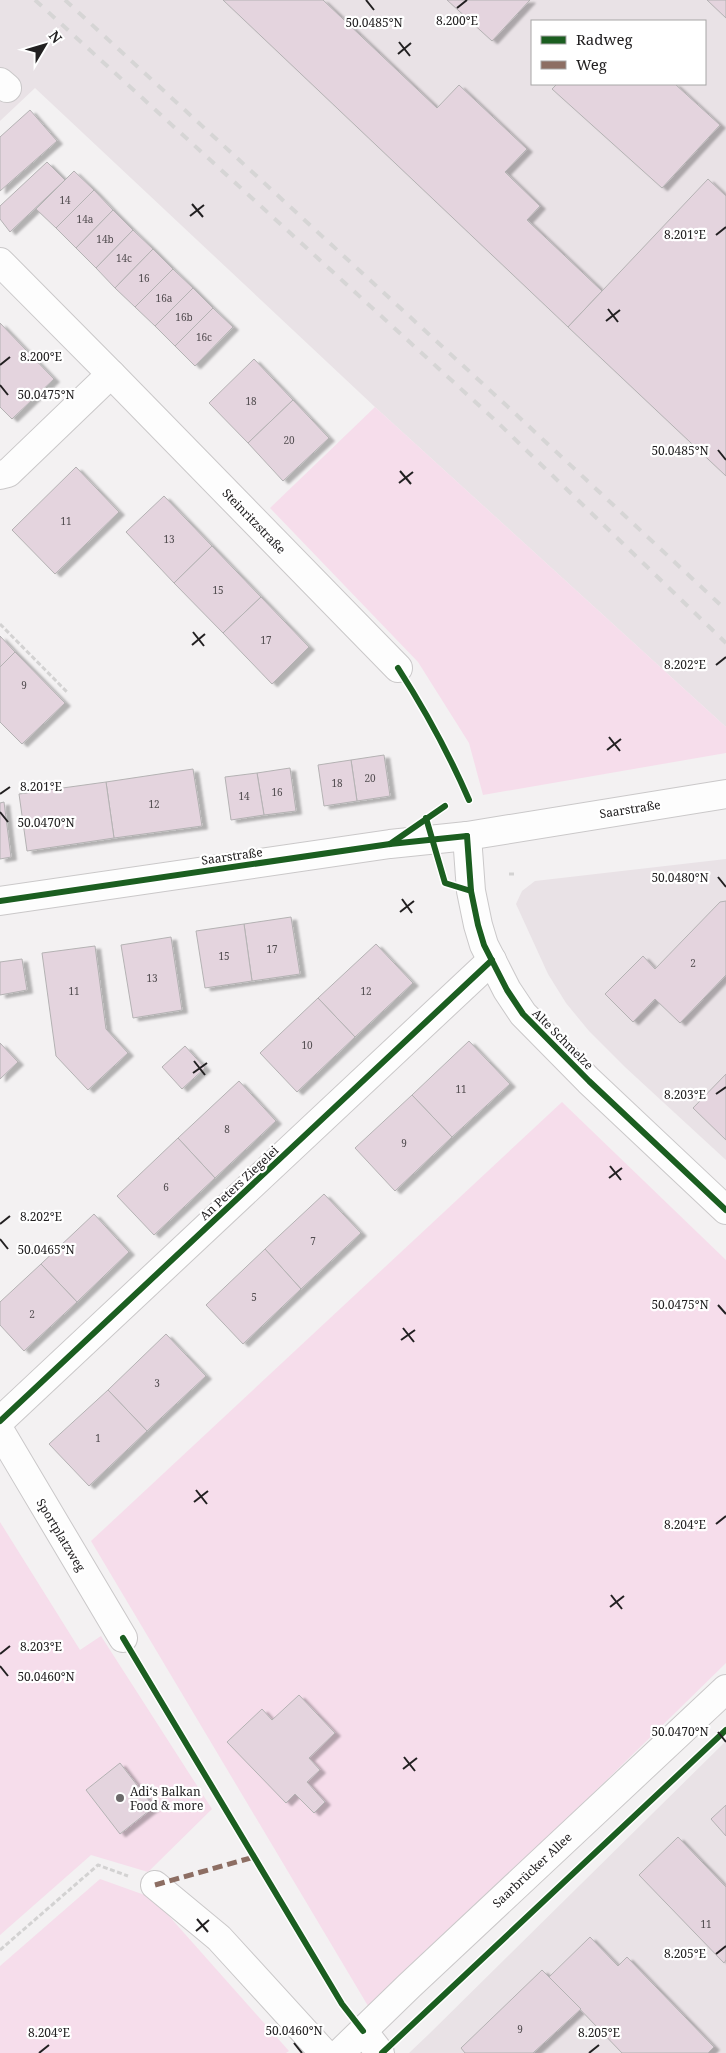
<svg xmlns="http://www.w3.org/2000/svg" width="726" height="2053" font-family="'Noto Serif',serif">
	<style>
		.built { fill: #e9e2e6; fill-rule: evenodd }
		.green { fill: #f6ddeb }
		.building { fill: #e4d4de; stroke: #b4b2b3; filter: url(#shadow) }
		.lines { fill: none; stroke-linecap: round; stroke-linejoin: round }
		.minor-casing { stroke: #cac8c9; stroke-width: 30 }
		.major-casing { stroke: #cac8c9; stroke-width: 30 }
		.path { stroke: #d3d2d2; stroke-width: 3; stroke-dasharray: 5 2.5; stroke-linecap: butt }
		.minor { stroke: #fdfdfd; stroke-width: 28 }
		.major { stroke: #fdfdfd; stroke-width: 28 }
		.rail { stroke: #d6d5d5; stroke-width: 4; stroke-dasharray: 9 9; stroke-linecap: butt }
		.quiet { stroke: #8d6e63; stroke-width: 5; stroke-dasharray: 10 5; stroke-linecap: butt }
		.cycleway-casing { stroke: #fff; stroke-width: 9 }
		.cycleway { stroke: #1b5e20; stroke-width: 6 }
		.ticks { fill: none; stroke: #222021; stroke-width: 2 }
		.poi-dot { fill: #6b696a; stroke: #fff; stroke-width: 2 }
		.labels { text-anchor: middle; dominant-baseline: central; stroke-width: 4.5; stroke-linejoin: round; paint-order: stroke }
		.number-label { font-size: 10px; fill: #524d50 }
		.street-label { font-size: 12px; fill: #222021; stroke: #fff }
		.poi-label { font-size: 12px; fill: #222021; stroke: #fff; text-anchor: start }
		.ticks-label { font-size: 12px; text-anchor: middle; fill: #222021; stroke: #fff; stroke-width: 4.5; stroke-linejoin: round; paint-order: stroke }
	</style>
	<defs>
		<filter id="shadow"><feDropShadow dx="5.5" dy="3" stdDeviation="1" flood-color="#0004"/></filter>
	</defs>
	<rect width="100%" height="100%" fill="#f3f1f2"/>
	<!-- built -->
	<g class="built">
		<path d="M0,0H726V727L375,407L35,88L0,121ZM532,21H705V84H532Z"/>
		<polygon points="726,859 726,1160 625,1067 589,1031 566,1003 548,974 516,904 522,891 535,881"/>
		<polygon points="726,1741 726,2053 409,2053 429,2034"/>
	</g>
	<!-- green -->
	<g class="green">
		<polygon points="375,407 726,727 726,753 483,795 469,743 418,662 270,508"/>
		<polygon points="562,1102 726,1260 726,1663 371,2011 91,1541"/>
		<polygon points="0,1522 80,1650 101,1636 212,1809 148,1872 91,1855 0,1935"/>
		<polygon points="100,1879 153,1898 289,2051 286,2053 0,2053 0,1966"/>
	</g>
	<!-- building -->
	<g class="building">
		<polygon points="223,0 323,0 437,108 459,85 527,149 505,172 540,206 527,220 602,291 568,327"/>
		<polygon points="447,0 530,0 492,41"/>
		<polygon points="707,0 726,0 726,18"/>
		<polygon points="557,84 675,84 720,125 662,188 552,89"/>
		<polygon points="30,110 57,141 0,191 0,137"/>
		<polygon points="47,162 65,180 10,232 0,219 0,206"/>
		<polygon points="74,171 94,190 56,228 36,209"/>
		<polygon points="708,179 726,196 726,476 568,327"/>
		<polygon points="94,190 113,210 76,248 56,228"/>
		<polygon points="113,210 133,230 96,268 76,248"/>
		<polygon points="133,230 153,249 115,288 96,268"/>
		<polygon points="153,249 173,269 135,307 115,288"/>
		<polygon points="173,269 193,288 155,326 135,307"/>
		<polygon points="193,288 213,308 175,346 155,326"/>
		<polygon points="213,308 233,327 195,366 175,346"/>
		<polygon points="0,323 54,379 12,419 0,407"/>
		<polygon points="254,359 293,400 248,443 209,403"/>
		<polygon points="293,400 329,438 283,481 248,443"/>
		<polygon points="76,467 119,512 55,574 12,530"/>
		<polygon points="164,496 212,546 174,583 126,532"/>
		<polygon points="212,546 261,597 223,633 174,583"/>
		<polygon points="261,597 309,647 272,684 223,633"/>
		<polygon points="0,636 15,652 0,667"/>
		<polygon points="15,652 65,703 22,744 0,722 0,667"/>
		<polygon points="384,755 390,796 357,801 351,760"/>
		<polygon points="351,760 357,801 324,806 318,765"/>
		<polygon points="290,768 296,811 264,815 257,773"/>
		<polygon points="193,769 202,826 114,838 106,782"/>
		<polygon points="257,773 264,815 231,820 225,777"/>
		<polygon points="106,782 114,838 27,851 19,794"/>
		<polygon points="4,802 11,857 0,859 0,803"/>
		<polygon points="726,901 726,975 680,1023 655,999 633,1022 605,994 643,956 655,969 720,902"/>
		<polygon points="291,917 300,974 252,981 244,924"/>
		<polygon points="244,924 252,981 205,988 196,931"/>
		<polygon points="171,937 182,1010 133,1018 121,945"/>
		<polygon points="376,944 413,983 355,1037 318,998"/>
		<polygon points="95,946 106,1029 128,1053 88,1090 56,1056 42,953"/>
		<polygon points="22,959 27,990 0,995 0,962"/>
		<polygon points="318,998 355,1037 297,1092 260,1053"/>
		<polygon points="469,1041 510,1084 452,1137 412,1095"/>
		<polygon points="0,1043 18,1062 0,1079"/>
		<polygon points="185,1046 205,1068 182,1089 162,1067"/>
		<polygon points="726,1074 726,1140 693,1108"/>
		<polygon points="239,1081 276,1121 215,1178 178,1138"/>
		<polygon points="412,1095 452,1137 395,1191 355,1148"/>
		<polygon points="178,1138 215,1178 154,1235 117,1196"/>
		<polygon points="324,1194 361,1233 301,1289 265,1249"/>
		<polygon points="94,1214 129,1252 77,1302 41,1264"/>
		<polygon points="265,1249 301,1289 243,1344 206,1305"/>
		<polygon points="41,1264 77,1302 24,1351 0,1325 0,1302"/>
		<polygon points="166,1334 206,1376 147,1431 108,1390"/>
		<polygon points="108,1390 147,1431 89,1486 49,1444"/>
		<polygon points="299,1695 335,1733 309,1758 320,1770 307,1782 325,1802 314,1813 295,1794 286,1803 227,1742 262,1709 272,1720"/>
		<polygon points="120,1763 154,1807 120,1834 86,1790"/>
		<polygon points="726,1805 726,1836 711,1819"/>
		<polygon points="678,1837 726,1887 726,1960 724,1963 639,1875"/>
		<polygon points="590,1937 618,1966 627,1957 714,2047 708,2053 622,2053 549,1977"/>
		<polygon points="542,1970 581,2009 533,2053 465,2053 461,2048"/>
	</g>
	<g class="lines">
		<defs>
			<g id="minor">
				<polyline points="0,82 7,88"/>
				<polyline points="0,262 111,374"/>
				<polyline points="0,475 8,473 111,374 398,668"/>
				<polyline points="467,836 471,891 478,925 484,945 507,990 523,1014 589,1081 726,1210"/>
				<polyline points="0,1421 492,960"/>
				<polyline points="0,1431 123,1638"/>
				<polyline points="155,1885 219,1938 324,2053"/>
				<polyline points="363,2031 380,2053"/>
				<polyline points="340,2053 409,1986 726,1689"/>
			</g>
			<polyline id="major" points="0,901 390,844 467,836 726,794"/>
		</defs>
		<!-- minor casing -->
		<use href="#minor" class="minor-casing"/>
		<!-- major casing -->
		<use href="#major" class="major-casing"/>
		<!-- path -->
		<g class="path">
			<polyline points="0,624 67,692"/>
			<polyline points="509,874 516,874"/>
			<polyline points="0,1950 98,1865 128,1876"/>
		</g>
		<!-- minor -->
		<use href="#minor" class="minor"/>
		<!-- major -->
		<use href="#major" class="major"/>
		<!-- rail -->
		<g class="rail">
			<polyline points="35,0 495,420 726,643"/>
			<polyline points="65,0 507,406 726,610"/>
		</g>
		<!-- quiet -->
		<polyline class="quiet" points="155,1885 254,1857"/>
		<defs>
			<g id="cycleway">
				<path d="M398,668C425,710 449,754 469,800"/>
				<polyline points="426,818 445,883 471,891"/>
				<polyline points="467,836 471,891 478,925 484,945 507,990 523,1014 589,1081 726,1210"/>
				<polyline points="390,844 445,806"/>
				<polyline points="0,901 390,844 467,836"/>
				<polyline points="0,1421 492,960"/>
				<polyline points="123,1638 342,2004 363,2031"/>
				<polyline points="382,2053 726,1730"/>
			</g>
		</defs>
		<!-- cycleway casing -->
		<use href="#cycleway" class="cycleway-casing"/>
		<!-- cycleway -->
		<use href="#cycleway" class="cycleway"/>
	</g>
	<!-- ticks -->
	<path class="ticks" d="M366,0L374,10M457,8L467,0M399,42L410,56M398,54L411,43M192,204L203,217M190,216L204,205M716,235L726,227M608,309L618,322M606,321L620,310M0,365L10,357M0,385L8,395M718,450L726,460M400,471L411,484M399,483L413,472M193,632L204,646M192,645L205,634M716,665L726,657M609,737L620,751M607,750L621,739M0,794L10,787M0,812L8,822M718,877L726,887M402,899L412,913M400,912L414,901M194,1061L205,1075M193,1073L207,1063M716,1094L726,1087M610,1166L621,1180M609,1178L622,1168M0,1224L10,1216M0,1239L8,1249M718,1305L726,1314M403,1328L414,1342M401,1340L415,1330M196,1490L207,1504M194,1502L208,1491M716,1524L726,1516M611,1595L622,1609M610,1607L624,1596M0,1654L10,1646M0,1666L8,1676M718,1732L726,1742M404,1757L415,1771M403,1769L417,1758M197,1919L208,1932M196,1931L209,1920M716,1954L726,1946M294,2043L302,2053M39,2053L49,2045M589,2053L599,2045"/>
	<!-- markers -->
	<circle class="poi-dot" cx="120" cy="1798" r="5"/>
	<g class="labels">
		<!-- number labels -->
		<g class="number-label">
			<text x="65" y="200">14</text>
			<text x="85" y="219">14a</text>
			<text x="105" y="239">14b</text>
			<text x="124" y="258">14c</text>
			<text x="144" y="278">16</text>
			<text x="164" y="298">16a</text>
			<text x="184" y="317">16b</text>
			<text x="204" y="337">16c</text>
			<text x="251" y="401">18</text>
			<text x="289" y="440">20</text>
			<text x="66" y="521">11</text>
			<text x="169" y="539">13</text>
			<text x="218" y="590">15</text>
			<text x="266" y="640">17</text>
			<text x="24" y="685">9</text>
			<text x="370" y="778">20</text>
			<text x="337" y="783">18</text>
			<text x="277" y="792">16</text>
			<text x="244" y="796">14</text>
			<text x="154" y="804">12</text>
			<text x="272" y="949">17</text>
			<text x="224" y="956">15</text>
			<text x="693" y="963">2</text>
			<text x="152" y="978">13</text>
			<text x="74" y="991">11</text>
			<text x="366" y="991">12</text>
			<text x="307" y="1045">10</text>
			<text x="461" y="1089">11</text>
			<text x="227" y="1129">8</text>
			<text x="404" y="1143">9</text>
			<text x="166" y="1187">6</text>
			<text x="313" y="1241">7</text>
			<text x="254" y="1297">5</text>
			<text x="32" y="1314">2</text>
			<text x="157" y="1383">3</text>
			<text x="98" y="1438">1</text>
			<text x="706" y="1924">11</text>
			<text x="520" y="2029">9</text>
		</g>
		<!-- street labels -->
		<g class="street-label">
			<text transform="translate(254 521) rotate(46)">Steinritzstraße</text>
			<text transform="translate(630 809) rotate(-9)">Saarstraße</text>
			<text transform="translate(232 856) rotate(-8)">Saarstraße</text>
			<text transform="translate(563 1039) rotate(45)">Alte Schmelze</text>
			<text transform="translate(239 1183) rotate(-43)">An Peters Ziegelei</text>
			<text transform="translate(61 1535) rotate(59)">Sportplatzweg</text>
			<text transform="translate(532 1870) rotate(-43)">Saarbrücker Allee</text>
		</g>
		<!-- poi labels -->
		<g class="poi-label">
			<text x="130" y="1791">Adi‘s Balkan<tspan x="130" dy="14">Food &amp; more</tspan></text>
		</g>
	</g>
	<g class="ticks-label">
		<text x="457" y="25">8.200°E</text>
		<text x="374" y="27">50.0485°N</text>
		<text x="685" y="239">8.201°E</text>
		<text x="41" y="361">8.200°E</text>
		<text x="46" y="399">50.0475°N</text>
		<text x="680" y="455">50.0485°N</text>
		<text x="685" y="669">8.202°E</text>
		<text x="41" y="791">8.201°E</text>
		<text x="46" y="827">50.0470°N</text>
		<text x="680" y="882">50.0480°N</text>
		<text x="685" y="1099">8.203°E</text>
		<text x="41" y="1221">8.202°E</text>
		<text x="46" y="1254">50.0465°N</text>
		<text x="680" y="1309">50.0475°N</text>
		<text x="685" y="1529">8.204°E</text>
		<text x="41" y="1651">8.203°E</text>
		<text x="46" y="1681">50.0460°N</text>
		<text x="680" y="1736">50.0470°N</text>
		<text x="685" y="1958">8.205°E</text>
		<text x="294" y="2035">50.0460°N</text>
		<text x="49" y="2037">8.204°E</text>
		<text x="599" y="2037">8.205°E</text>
	</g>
	<!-- legend -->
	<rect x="531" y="20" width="175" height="65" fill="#ffffff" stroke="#a7a6a6"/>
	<rect x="541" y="36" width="25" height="8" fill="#1b5e20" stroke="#a7a6a6"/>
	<text x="576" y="45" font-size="15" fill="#222021">Radweg</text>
	<rect x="541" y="61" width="25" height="8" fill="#8d6e63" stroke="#a7a6a6"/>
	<text x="576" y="70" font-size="15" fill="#222021">Weg</text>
	<!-- north arrow -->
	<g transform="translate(45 45) rotate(52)" stroke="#ffffff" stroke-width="4" paint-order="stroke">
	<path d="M0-4L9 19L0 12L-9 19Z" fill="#222021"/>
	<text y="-8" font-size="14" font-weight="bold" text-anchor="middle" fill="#222021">N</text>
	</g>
</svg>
